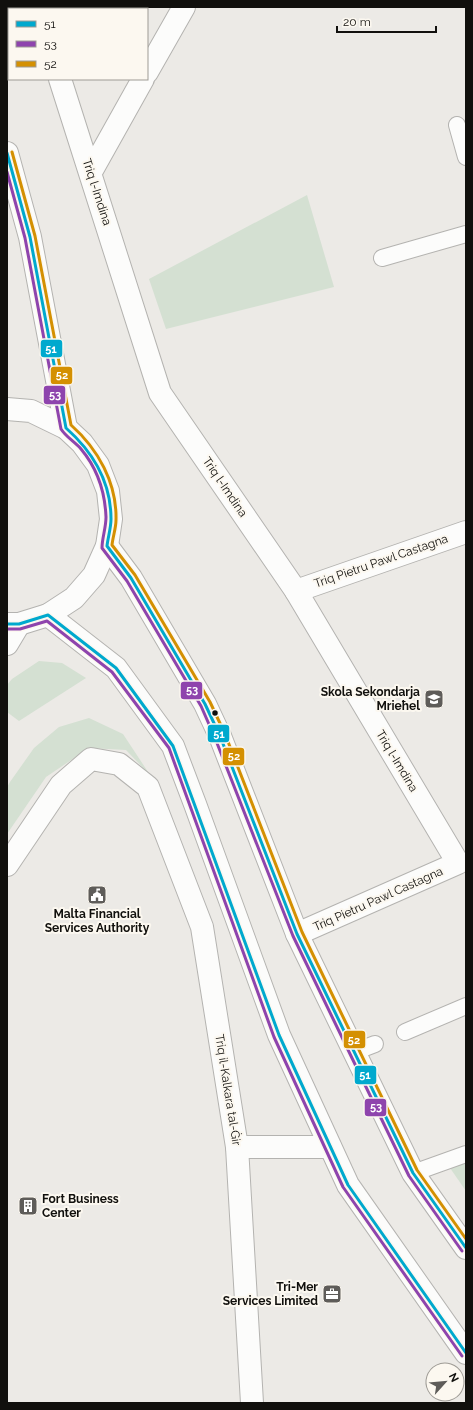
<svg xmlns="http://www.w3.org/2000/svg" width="473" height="1410" font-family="Raleway,sans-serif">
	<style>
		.green { fill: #d4e0d2 }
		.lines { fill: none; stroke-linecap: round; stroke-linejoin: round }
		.lane-casing { stroke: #b4b3b0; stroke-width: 18 }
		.street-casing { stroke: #b4b3b0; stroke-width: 24 }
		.secondary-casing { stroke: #b4b3b0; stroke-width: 24 }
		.highway-casing { stroke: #b4b3b0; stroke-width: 24 }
		.lane { stroke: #fcfcfb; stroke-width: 16 }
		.street { stroke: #fcfcfb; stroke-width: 22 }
		.secondary { stroke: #fcfcfb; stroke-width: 22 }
		.highway { stroke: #fcfcfb; stroke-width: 22 }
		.bus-1-casing { stroke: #fcf8f0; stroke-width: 6 }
		.bus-2-casing { stroke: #fcf8f0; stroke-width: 6 }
		.bus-3-casing { stroke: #fcf8f0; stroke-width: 6 }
		.bus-1 { stroke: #00a9ce; stroke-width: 3 }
		.bus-2 { stroke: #8e44ad; stroke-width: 3 }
		.bus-3 { stroke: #d49002; stroke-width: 3 }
		.bus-dot { fill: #11100d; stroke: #fcf8f0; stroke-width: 1.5 }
		.labels { text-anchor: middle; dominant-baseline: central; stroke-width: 4; stroke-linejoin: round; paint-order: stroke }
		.street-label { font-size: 12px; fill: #11100d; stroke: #fcf8f0 }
		.poi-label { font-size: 12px; font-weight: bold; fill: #11100d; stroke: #fcf8f0; text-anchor: end }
		.line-badge { stroke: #fcf8f0; stroke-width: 1.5 }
		.badge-label { font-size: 11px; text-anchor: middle; font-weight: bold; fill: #fff }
	</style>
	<rect width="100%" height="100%" fill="#eceae6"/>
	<!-- green -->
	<g class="green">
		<polygon points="307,195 334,287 166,329 149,279"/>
		<polygon points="39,661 62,663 86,678 19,721 7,712 7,685 12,679"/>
		<polygon points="89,718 123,734 150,775 126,750 89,748 46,777 7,834 7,787 10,782 34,748 59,727"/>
		<polygon points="466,1162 466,1191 450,1168"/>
	</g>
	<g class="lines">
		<defs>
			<g id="lane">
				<polyline points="457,125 466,157"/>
				<polyline points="382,258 466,234"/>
				<polyline points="405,1032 466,1006"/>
				<polyline points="354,1052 375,1044"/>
				<polyline points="413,1173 466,1154"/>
			</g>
			<g id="street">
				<polyline points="37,7 38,9"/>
				<polyline points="147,72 184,7"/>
				<polyline points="60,79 160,393 296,591 458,863 297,934"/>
				<polyline points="91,172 143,79"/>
				<polyline points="296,591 466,532"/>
				<polyline points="7,865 61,785 91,759 119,764 148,787 202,927 237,1147 252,1403"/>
				<polyline points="237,1147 330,1147"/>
			</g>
			<g id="secondary">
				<polyline points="107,546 131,578 205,704 220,736 297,934 413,1173 466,1248"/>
				<polyline points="48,615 116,668 173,746 195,804 279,1035 348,1185 466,1353"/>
			</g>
			<g id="highway">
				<polyline points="7,153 30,237 66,428"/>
				<polyline points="7,409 31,411 66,428 82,443 98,465 108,491 111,519 107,546 94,575 74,598 48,615 19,624 7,624"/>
				<polyline points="7,644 19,624"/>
			</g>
		</defs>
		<!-- lane casing -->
		<use href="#lane" class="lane-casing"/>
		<!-- street casing -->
		<use href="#street" class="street-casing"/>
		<!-- secondary casing -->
		<use href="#secondary" class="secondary-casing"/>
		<!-- highway casing -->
		<use href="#highway" class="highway-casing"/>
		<!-- lane -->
		<use href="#lane" class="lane"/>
		<!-- street -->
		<use href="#street" class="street"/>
		<!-- secondary -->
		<use href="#secondary" class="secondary"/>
		<!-- highway -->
		<use href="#highway" class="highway"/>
		<defs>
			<g id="bus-1">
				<path d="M7,153L30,237L66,428C93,452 111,482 111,519C111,528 108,537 107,546L131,578L205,704L220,736L297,934L413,1173L466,1248"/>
				<polyline points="7,624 19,624 48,615 116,668 173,746 279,1035 348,1185 466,1353"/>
			</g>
			<g id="bus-2">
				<path d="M7,172L25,238L61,429C66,437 75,442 81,449C97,468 105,492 106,517C106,528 102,538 102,548L127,581L201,706L215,738L293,936L409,1176L462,1251"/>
				<polyline points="7,629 20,629 47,621 112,672 169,748 274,1037 343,1187 462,1356"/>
			</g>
			<path id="bus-3" d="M12,152L35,236L71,425C98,449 117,483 116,520C116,528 113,536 112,545L135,575L210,702L225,734L302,932L417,1170L466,1239"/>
		</defs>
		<!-- bus-1 casing -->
		<use href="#bus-1" class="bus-1-casing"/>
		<!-- bus-2 casing -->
		<use href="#bus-2" class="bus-2-casing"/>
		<!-- bus-3 casing -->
		<use href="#bus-3" class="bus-3-casing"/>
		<!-- bus-1 -->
		<use href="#bus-1" class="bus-1"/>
		<!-- bus-2 -->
		<use href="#bus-2" class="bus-2"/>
		<!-- bus-3 -->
		<use href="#bus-3" class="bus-3"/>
	</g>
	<!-- icons -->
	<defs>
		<symbol id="school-square" viewBox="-11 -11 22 22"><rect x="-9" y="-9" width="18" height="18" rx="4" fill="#5e5c59" stroke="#fcf8f0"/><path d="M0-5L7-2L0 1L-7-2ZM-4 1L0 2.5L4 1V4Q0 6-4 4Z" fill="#fff"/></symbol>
		<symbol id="civic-square" viewBox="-11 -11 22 22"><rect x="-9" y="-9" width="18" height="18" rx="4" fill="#5e5c59" stroke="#fcf8f0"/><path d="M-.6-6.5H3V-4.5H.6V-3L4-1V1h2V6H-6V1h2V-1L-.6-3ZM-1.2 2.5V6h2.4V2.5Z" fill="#fff"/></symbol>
		<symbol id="building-square" viewBox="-11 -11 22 22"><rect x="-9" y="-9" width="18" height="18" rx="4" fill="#5e5c59" stroke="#fcf8f0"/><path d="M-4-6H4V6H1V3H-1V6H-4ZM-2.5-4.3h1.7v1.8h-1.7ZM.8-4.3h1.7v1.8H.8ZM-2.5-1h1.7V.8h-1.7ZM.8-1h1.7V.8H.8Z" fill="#fff"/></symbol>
		<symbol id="office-square" viewBox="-11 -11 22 22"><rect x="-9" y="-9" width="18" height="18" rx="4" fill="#5e5c59" stroke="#fcf8f0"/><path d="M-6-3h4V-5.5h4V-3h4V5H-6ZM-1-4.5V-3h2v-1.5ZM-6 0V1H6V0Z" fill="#fff"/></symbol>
	</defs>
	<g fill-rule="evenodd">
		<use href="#school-square" x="423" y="688" width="22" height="22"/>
		<use href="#civic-square" x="86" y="884" width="22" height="22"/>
		<use href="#building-square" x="17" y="1195" width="22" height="22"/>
		<use href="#office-square" x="321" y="1283" width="22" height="22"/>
	</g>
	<!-- markers -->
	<circle class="bus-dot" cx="215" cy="713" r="3.5"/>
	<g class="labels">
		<!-- street labels -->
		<g class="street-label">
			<text transform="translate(97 192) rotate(72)">Triq l-Imdina</text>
			<text transform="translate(225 487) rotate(56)">Triq l-Imdina</text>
			<text transform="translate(381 561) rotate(-19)">Triq Pietru Pawl Castagna</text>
			<text transform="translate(397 761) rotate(59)">Triq l-Imdina</text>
			<text transform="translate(378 899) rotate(-24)">Triq Pietru Pawl Castagna</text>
			<text transform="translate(228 1090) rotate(81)">Triq il-Kalkara tal-Ġir</text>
		</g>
		<!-- poi labels -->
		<g class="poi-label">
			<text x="420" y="692">Skola Sekondarja<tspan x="420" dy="14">Mrieħel</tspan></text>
			<text x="97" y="914" text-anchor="middle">Malta Financial<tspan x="97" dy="14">Services Authority</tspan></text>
			<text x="42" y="1199" text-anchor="start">Fort Business<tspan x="42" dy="14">Center</tspan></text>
			<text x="318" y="1287">Tri-Mer<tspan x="318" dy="14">Services Limited</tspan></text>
		</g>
	</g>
	<g class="line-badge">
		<rect x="40" y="339" width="23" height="19" rx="4" fill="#00a9ce"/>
		<rect x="50" y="366" width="23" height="19" rx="4" fill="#d49002"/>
		<rect x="43" y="385" width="23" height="20" rx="4" fill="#8e44ad"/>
		<rect x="180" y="681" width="23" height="19" rx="4" fill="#8e44ad"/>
		<rect x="207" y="724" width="23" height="19" rx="4" fill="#00a9ce"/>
		<rect x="222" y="747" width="23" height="19" rx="4" fill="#d49002"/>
		<rect x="343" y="1030" width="23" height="19" rx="4" fill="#d49002"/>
		<rect x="354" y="1065" width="23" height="20" rx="4" fill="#00a9ce"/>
		<rect x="364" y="1098" width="23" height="19" rx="4" fill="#8e44ad"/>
	</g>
	<g class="badge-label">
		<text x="51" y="353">51</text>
		<text x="62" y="379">52</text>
		<text x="55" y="399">53</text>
		<text x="192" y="694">53</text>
		<text x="219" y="738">51</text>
		<text x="234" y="760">52</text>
		<text x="354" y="1044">52</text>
		<text x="365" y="1079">51</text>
		<text x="376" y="1111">53</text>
	</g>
	<!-- border -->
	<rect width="473" height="1410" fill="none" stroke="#11100d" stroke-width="16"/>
	<!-- legend -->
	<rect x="8" y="8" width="140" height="72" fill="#fcf8f0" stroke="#9e9b95"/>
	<rect x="16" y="21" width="20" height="6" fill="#00a9ce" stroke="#9e9b95"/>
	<text x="44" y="28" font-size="12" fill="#11100d">51</text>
	<rect x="16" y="41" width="20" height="6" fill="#8e44ad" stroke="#9e9b95"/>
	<text x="44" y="48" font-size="12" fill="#11100d">53</text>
	<rect x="16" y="61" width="20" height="6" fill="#d49002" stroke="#9e9b95"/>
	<text x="44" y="68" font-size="12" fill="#11100d">52</text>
	<!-- north arrow -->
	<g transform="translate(445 1382) rotate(63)"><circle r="19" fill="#fcf8f0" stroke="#9e9b95"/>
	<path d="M0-3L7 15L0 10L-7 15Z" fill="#5e5c59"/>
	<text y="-6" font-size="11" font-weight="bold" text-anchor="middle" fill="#11100d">N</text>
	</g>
	<!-- scale -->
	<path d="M337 26v6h99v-6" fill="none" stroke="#11100d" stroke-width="2"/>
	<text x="343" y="26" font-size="12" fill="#11100d" stroke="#fcf8f0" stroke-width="3" paint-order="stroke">20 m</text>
</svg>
